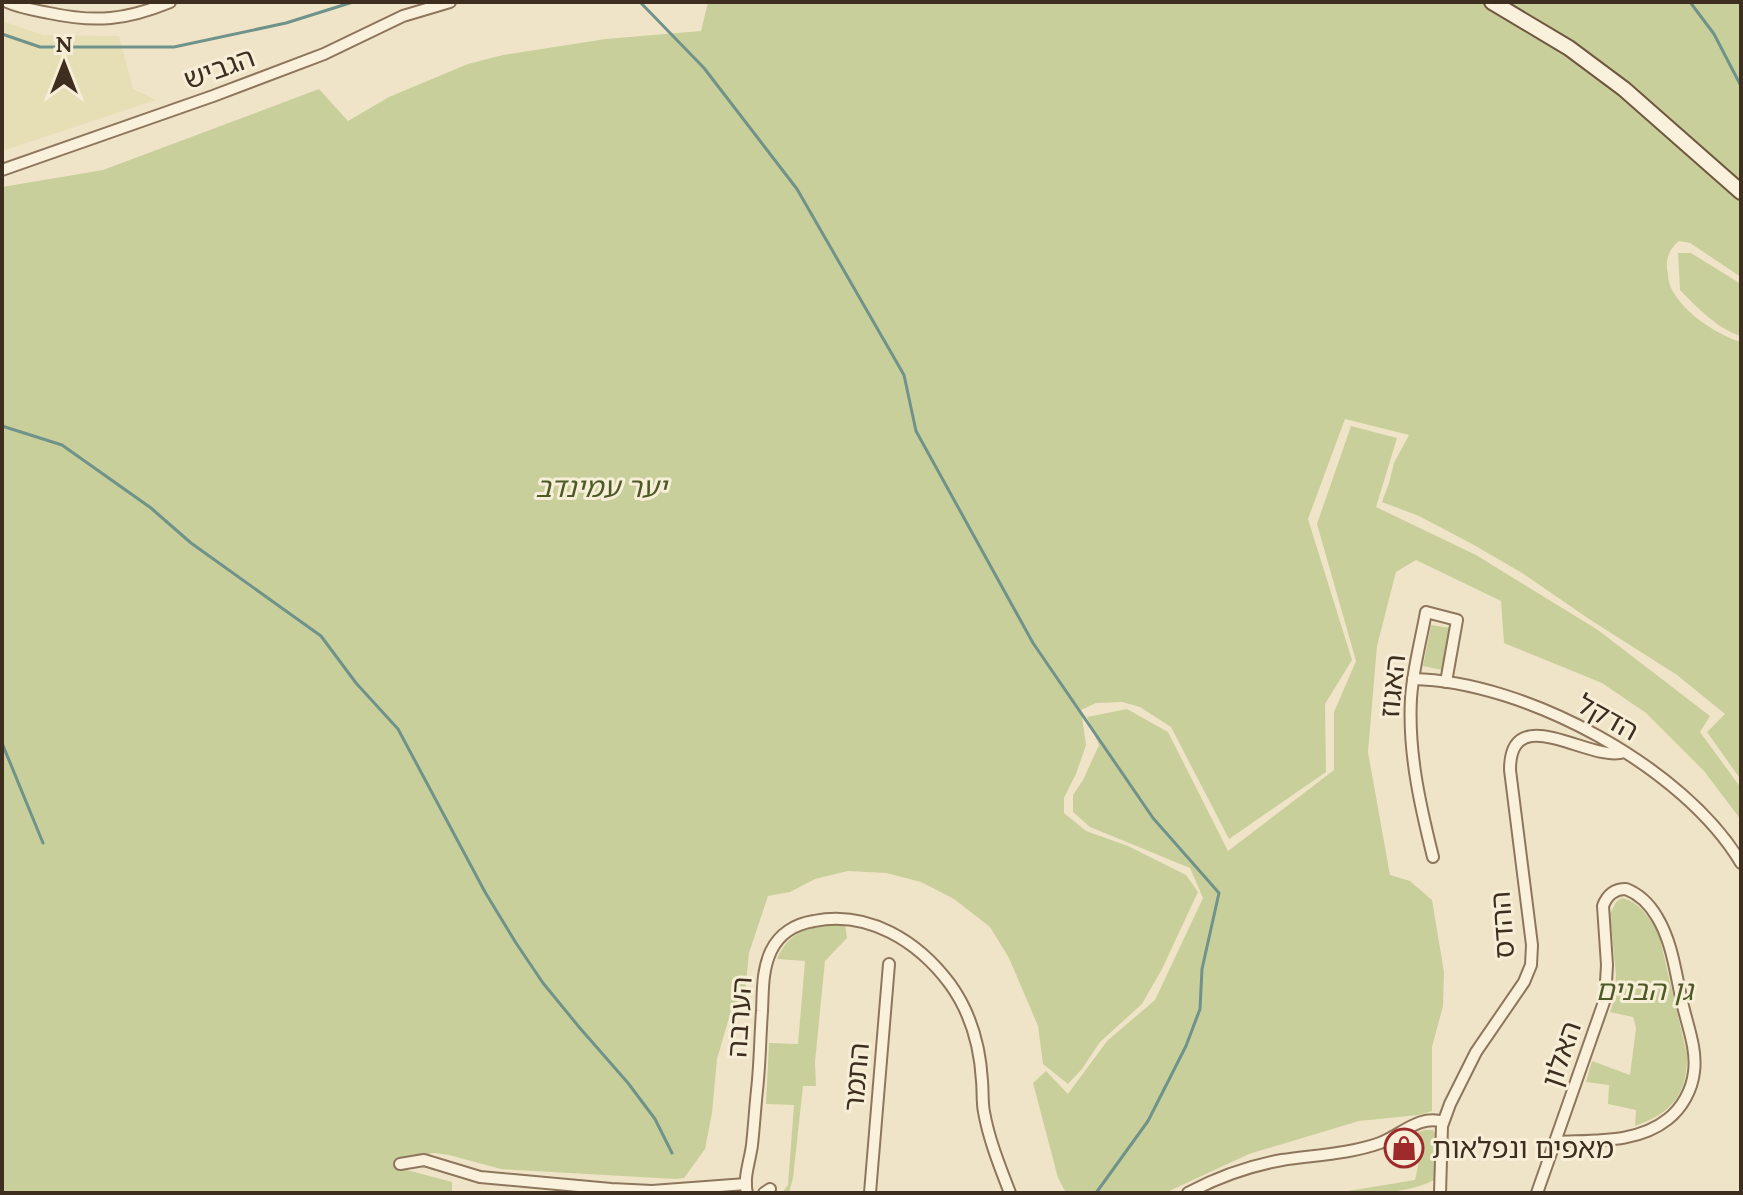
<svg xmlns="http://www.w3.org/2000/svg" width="1743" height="1195" font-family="Lora,'Noto Sans Hebrew',serif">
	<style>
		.farmland { fill: #e6deb5 }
		.green { fill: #c9cf9b }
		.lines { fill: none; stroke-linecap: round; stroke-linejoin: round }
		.stream { stroke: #6f938a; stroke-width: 3 }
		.minor-casing { stroke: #8d765c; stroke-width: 14 }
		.secondary-casing { stroke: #6f573f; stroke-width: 18 }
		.minor { stroke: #faf1dc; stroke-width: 10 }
		.secondary { stroke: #faf1dc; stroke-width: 14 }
		.labels { text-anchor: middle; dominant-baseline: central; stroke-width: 6; stroke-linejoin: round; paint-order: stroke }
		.street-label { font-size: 28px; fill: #3d2e20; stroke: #f7eed8 }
		.park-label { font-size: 28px; font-style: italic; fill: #4d5a26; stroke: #f7eed8 }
		.poi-label { font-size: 28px; fill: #3d2e20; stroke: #f7eed8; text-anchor: start }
	</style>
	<rect width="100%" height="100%" fill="#f0e4c8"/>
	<!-- farmland -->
	<polygon class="farmland" points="2,21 43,35 119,36 133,89 156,100 2,151"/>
	<!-- green -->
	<g class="green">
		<path d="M708,2H1741V277L1690,243L1679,241C1670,248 1666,257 1667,269C1668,273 1668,278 1669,282C1676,308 1716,335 1741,342V780L1707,732L1725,714L1677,675L1589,619L1522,573L1474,545L1419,516L1382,502L1389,483L1394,463L1409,435L1345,419L1308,519L1352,660L1325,704L1326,772L1229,839L1171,727L1140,707L1122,702L1096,703L1081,710L1086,745L1076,774L1064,798V813L1086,831L1128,846L1186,875L1198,892L1162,969L1142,1004L1100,1042L1082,1069L1068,1084L1043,1064L1038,1026L1009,958L990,927L954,899L921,882L886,873L848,871L815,879L790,892L768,896L749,953L745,992L731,1011L717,1059L712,1113L705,1149L684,1178L675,1179L501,1169L449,1155L434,1153L420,1155L408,1162H405L407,1170L452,1182V1193H2V187L103,170L319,89L348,121L389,97L468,64L503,55L606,39L701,31Z"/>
		<path d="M1678,253H1691L1741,284V336C1717,329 1697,307 1680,290Z"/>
		<polygon points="1351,426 1397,438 1376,507 1476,555 1598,630 1710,716 1700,732 1741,788 1741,820 1704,771 1646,713 1602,683 1504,643 1501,601 1416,560 1396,572 1377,646 1368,752 1390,875 1410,881 1432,900 1444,972 1443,1006 1432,1047 1432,1111 1419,1115 1359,1121 1249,1154 1165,1193 1066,1193 1058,1178 1033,1083 1046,1071 1068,1094 1107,1041 1155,1000 1203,898 1190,868 1090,827 1073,812 1073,795 1083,780 1099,745 1087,717 1127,709 1168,732 1228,851 1334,770 1334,712 1356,661 1317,524"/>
		<polygon points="1431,625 1450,628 1442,670 1423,666"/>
		<path d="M1622,898C1640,902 1651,919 1659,935L1687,1054C1688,1094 1672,1113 1635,1126L1636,1110L1608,1104L1609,1085L1586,1082L1592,1061L1630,1075L1636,1028L1633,1017L1610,1012L1614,1001L1616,975L1610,914L1616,902Z"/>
		<path d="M845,924L847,938L825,961L815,1062L816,1086H803L793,1178L789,1193H782L788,1185L794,1105L766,1104L769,1043L798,1044L805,961L777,959C791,927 814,926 845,924Z"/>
		<path d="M1425,1130H1433L1436,1135L1434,1180C1406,1195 1367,1193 1336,1193L1415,1180L1419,1161L1418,1132Z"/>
	</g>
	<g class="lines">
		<!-- stream -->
		<g class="stream">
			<polyline points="640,2 704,68 797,189 904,375 916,431 1033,643 1153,818 1219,893 1202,969 1200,1009 1186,1046 1148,1121 1096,1193"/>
			<polyline points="1690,2 1714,34 1741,86"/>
			<polyline points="2,34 40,47 174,47 286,23 353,2"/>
			<polyline points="2,426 62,445 151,508 191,543 321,636 356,683 398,729 485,892 516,943 543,983 579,1027 628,1083 655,1119 672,1153"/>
			<polyline points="2,743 43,843"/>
		</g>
		<defs>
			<g id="minor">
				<path d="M7,2C20,8 34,10 49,13C96,23 126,20 170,2"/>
				<polyline points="2,170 213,96 324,54 403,16 450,2"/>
				<path d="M1413,679C1525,681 1684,767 1741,863"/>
				<path d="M1433,857C1420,805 1408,752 1411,698C1413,669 1421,640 1426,612L1457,620L1446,682"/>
				<polyline points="400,1164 424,1160 480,1177 611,1189 652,1191 746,1184"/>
				<path d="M747,1193C743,1178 750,1161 752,1145C754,1127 755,1109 757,1090C760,1064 760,1038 762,1011C763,991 762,970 771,951C779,934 795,924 814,921C868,910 918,941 950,984C971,1013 980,1046 982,1081C983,1091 982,1102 984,1112C989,1140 1000,1167 1010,1193"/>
				<polyline points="764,1193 770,1189"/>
				<polyline points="870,1193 889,964"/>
				<path d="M1188,1193C1218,1177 1249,1166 1282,1160C1315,1155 1349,1154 1380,1143C1401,1135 1420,1114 1443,1122"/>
				<path d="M1440,1193L1442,1126L1450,1104L1476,1052L1524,982L1531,965L1532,945L1510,770C1510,698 1592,764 1624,752"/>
				<path d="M1537,1193L1605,999L1607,965L1603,906C1607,895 1614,889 1626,889C1639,894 1650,905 1657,917C1673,943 1676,977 1683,1006C1688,1027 1697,1050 1694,1072C1692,1090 1682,1108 1668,1119C1637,1144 1593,1140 1556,1142"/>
			</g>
			<polyline id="secondary" points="1492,2 1569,48 1624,89 1741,192"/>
		</defs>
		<!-- minor casing -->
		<use href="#minor" class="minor-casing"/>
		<!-- secondary casing -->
		<use href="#secondary" class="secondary-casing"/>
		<!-- minor -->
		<use href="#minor" class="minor"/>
		<!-- secondary -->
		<use href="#secondary" class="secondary"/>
	</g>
	<!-- icons -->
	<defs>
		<symbol id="shop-ring" viewBox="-11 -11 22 22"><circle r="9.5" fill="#f7eed8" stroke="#9e2a2b" stroke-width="1.5"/><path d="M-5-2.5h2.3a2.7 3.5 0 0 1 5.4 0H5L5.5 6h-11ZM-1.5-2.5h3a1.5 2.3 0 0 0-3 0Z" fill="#9e2a2b"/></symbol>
	</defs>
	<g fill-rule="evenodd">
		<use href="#shop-ring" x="1382" y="1126" width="44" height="44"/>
	</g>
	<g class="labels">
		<!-- street labels -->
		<g class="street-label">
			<text transform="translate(219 68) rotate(-20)">הגביש</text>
			<text transform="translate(1392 686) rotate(-84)">האגוז</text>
			<text transform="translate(1608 717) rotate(29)">הדקל</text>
			<text transform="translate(1502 925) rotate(-94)">ההדס</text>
			<text transform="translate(739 1017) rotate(-86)">הערבה</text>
			<text transform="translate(1561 1054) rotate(-71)">האלון</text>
			<text transform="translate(856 1077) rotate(-85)">התמר</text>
		</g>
		<!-- park labels -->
		<g class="park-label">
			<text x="601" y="487">יער עמינדב</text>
			<text x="1644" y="990">גן הבנים</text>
		</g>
		<!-- poi labels -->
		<g class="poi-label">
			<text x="1432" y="1148">מאפים ונפלאות</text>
		</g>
	</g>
	<!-- border -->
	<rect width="1743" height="1195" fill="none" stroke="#3d2e20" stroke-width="8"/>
	<!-- north arrow -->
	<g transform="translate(64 64)" stroke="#f7eed8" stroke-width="6" paint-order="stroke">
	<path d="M0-6L14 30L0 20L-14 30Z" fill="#3d2e20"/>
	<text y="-12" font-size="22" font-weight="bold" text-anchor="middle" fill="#3d2e20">N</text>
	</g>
</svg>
